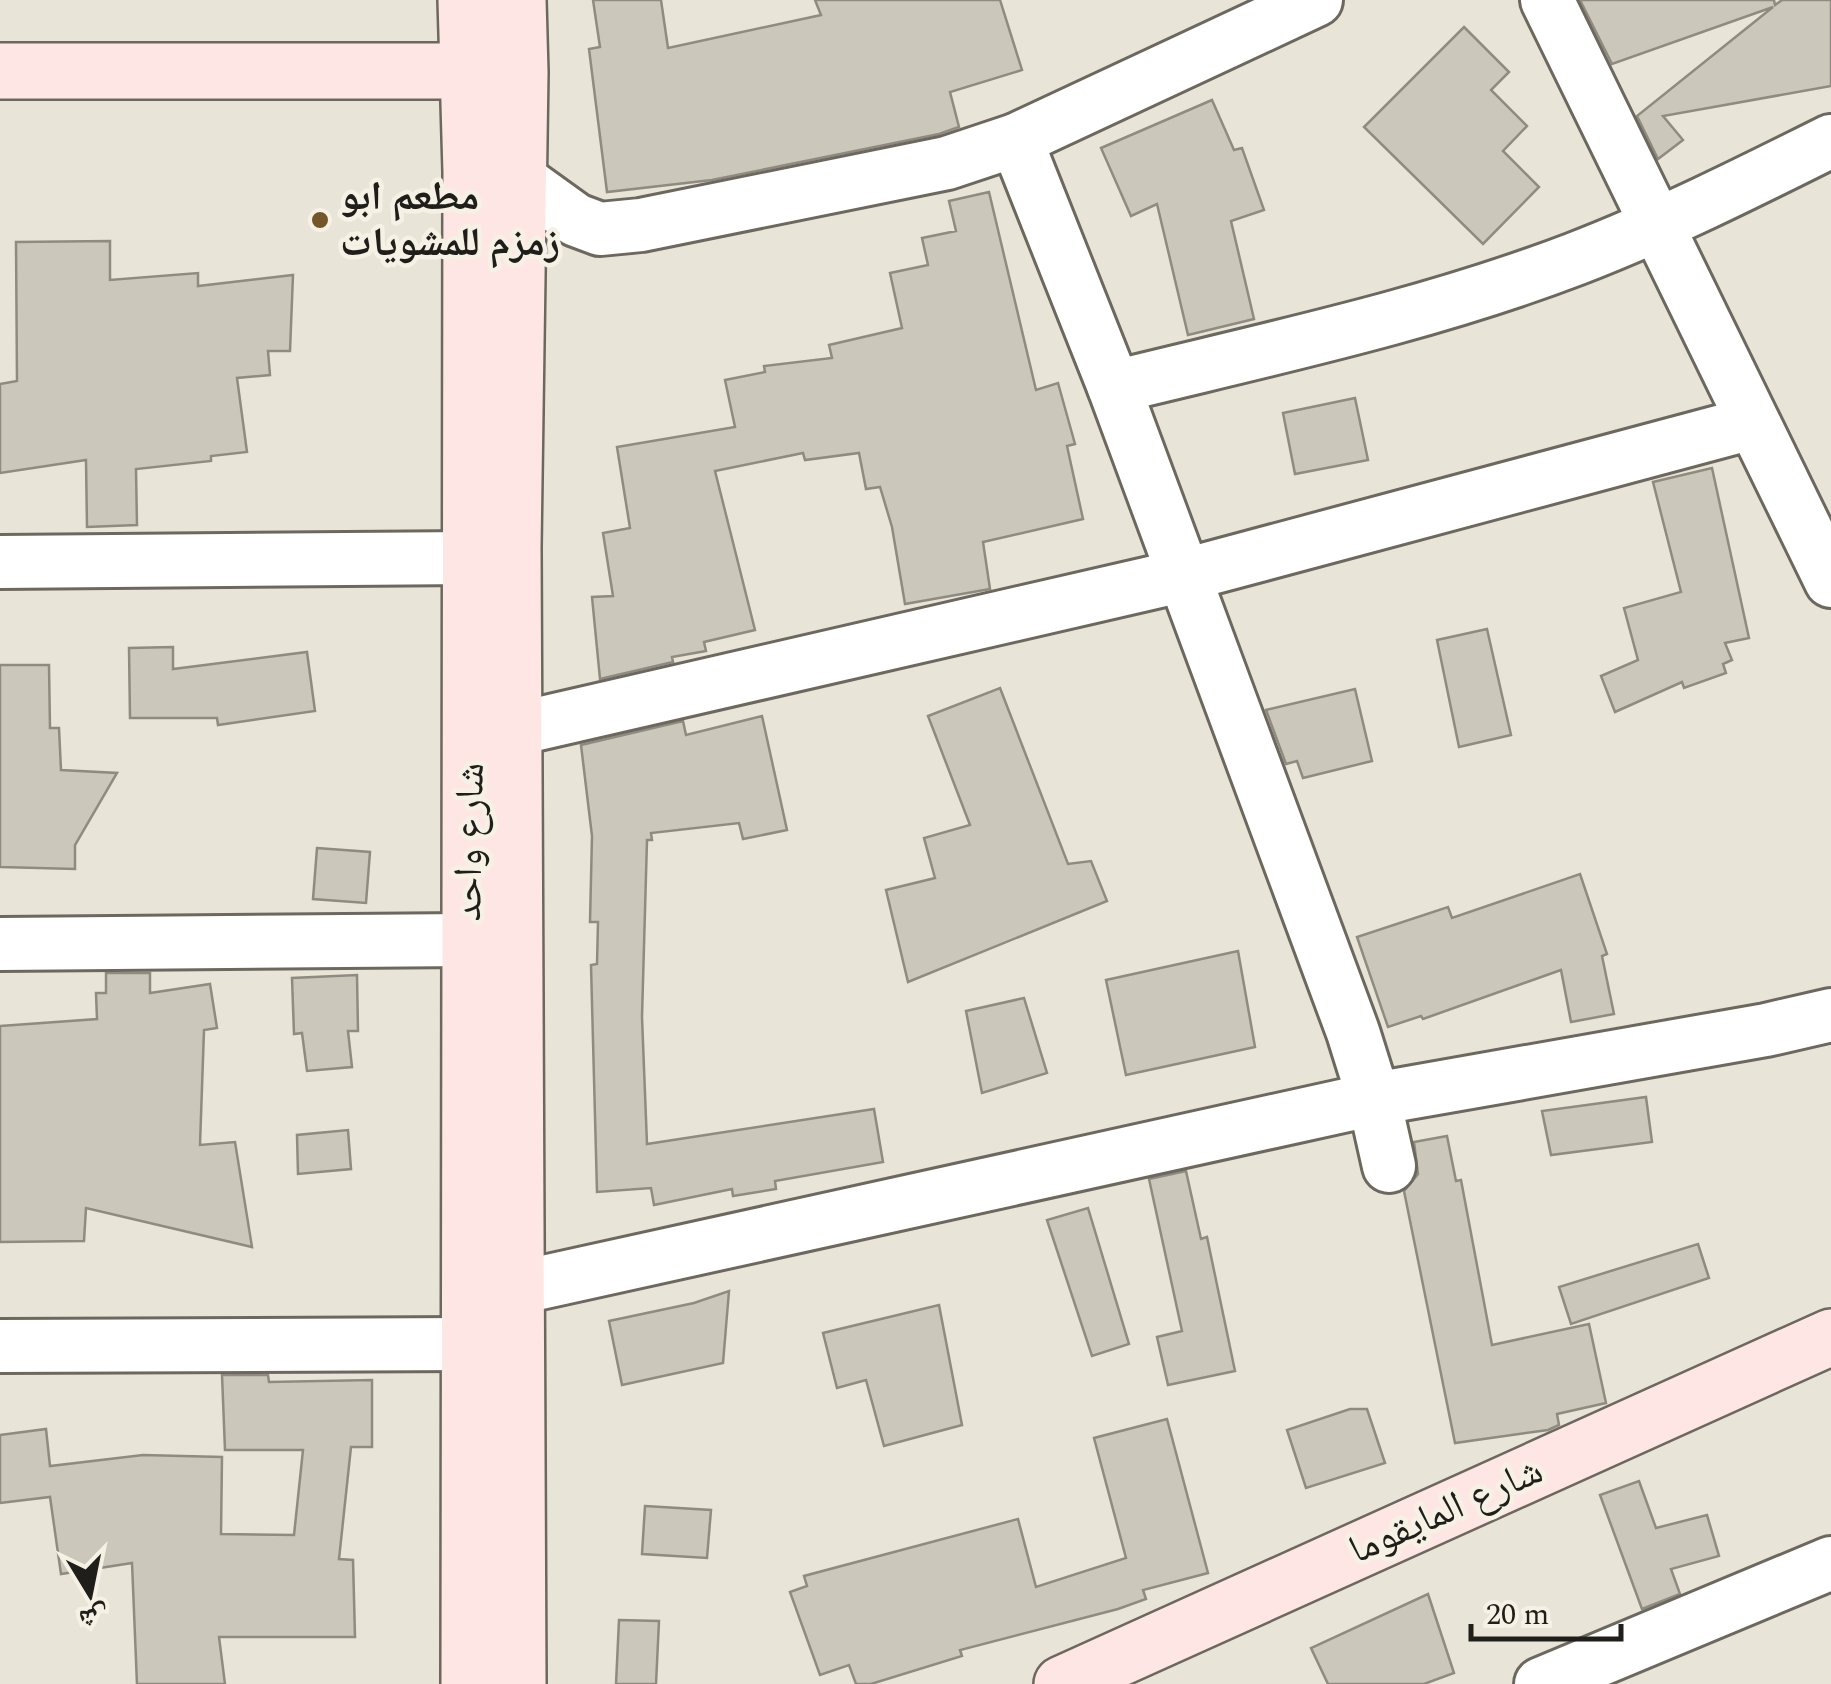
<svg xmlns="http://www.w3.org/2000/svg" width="1831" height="1684" font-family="Spectral,'Noto Naskh Arabic',serif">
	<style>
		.building { fill: #ccc7bb; stroke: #8f8b80; stroke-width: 2.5 }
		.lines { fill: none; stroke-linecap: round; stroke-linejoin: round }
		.street-casing { stroke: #6c685d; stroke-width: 58 }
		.secondary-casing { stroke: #6c685d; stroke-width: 60 }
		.street { stroke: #fff; stroke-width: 52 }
		.secondary { stroke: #fee6e5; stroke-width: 55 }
		.poi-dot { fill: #74562a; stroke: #f6f1e5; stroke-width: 4 }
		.labels { text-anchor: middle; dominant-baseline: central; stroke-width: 9; stroke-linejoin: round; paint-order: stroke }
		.poi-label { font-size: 40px; font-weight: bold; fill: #201e1a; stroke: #f6f1e5; text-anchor: start }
		.street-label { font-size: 40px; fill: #201e1a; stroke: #f6f1e5 }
	</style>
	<rect width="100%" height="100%" fill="#e9e4d8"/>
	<!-- building -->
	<g class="building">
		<polygon points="593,0 661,0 668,48 821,15 815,0 1000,0 1022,70 950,92 959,127 939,134 712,180 607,192 589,49 600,47"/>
		<polygon points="1580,0 1774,0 1775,5 1782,0 1831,0 1831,86 1663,116 1683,140 1658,159 1637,116 1773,7 1612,64"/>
		<polygon points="1464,27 1509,72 1491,90 1527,126 1503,151 1539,187 1483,244 1364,127"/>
		<polygon points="1212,100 1234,150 1242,148 1264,210 1231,221 1254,319 1188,335 1157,204 1131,216 1101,148"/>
		<polygon points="989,192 1036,390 1058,383 1075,444 1067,446 1083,519 983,542 990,589 905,604 892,527 880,487 866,489 859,453 805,460 803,453 715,471 755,630 704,642 706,651 672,657 673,662 600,679 592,597 613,596 603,533 630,528 617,447 735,427 725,380 765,372 764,366 832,358 829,345 902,328 890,273 928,265 922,238 956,231 949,201"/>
		<polygon points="110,241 110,280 198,273 198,286 293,275 290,351 268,351 270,375 237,378 247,452 211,456 211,461 136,469 137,525 87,527 86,460 0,473 0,384 17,381 16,242"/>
		<polygon points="1355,398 1368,460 1295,474 1283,413"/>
		<polygon points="1712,468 1749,638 1725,643 1732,660 1723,664 1726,673 1684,688 1682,682 1615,712 1601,676 1638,660 1624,608 1681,592 1653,482"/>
		<polygon points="1487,629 1511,735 1459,747 1437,640"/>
		<polygon points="173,647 173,669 307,652 315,711 218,725 217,718 130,718 129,648"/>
		<polygon points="0,665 49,665 50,728 59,728 61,770 117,773 75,845 75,869 0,867"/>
		<polygon points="1000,688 1068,864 1091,861 1107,901 908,982 886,890 935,878 924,838 970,825 928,716"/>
		<polygon points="1355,689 1372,761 1303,778 1297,761 1286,764 1266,710"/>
		<polygon points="762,716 787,830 743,839 739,823 651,833 652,840 647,840 642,1017 647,1144 874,1109 883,1162 775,1181 776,1189 733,1196 732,1189 654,1205 651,1188 597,1192 591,965 597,964 598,922 590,922 592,836 581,745 683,721 686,735"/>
		<polygon points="317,848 370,852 366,903 313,899"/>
		<polygon points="1580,874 1607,954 1602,956 1614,1014 1571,1022 1561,970 1423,1019 1421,1016 1388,1027 1357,937 1448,907 1452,918"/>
		<polygon points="1238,951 1255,1047 1126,1075 1106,980"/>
		<polygon points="106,973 150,973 150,993 210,984 217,1028 204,1030 200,1145 235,1142 252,1247 86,1208 84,1241 0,1242 0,1026 97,1019 96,993 106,993"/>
		<polygon points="357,975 358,1031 348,1031 352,1067 307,1071 302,1033 294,1034 292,978"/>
		<polygon points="1024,998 1047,1073 982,1093 966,1011"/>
		<polygon points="1646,1097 1652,1142 1551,1155 1542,1111"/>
		<polygon points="348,1130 351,1169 298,1174 297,1135"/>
		<polygon points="1447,1136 1456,1181 1461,1180 1492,1345 1589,1324 1606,1403 1557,1414 1559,1425 1548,1430 1455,1443 1404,1191 1418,1174 1414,1142"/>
		<polygon points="1186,1171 1201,1239 1207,1237 1235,1371 1168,1385 1157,1337 1182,1331 1149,1179"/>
		<polygon points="1088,1208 1129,1344 1092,1356 1047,1220"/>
		<polygon points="1698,1244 1709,1278 1571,1324 1559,1287"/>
		<polygon points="729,1291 723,1363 622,1385 609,1321 694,1303"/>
		<polygon points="939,1305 962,1425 884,1446 866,1380 837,1388 823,1333"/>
		<polygon points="222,1375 268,1375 269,1382 372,1380 372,1447 351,1447 339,1559 353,1560 355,1637 219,1637 225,1684 137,1684 132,1563 61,1574 50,1497 0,1503 0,1435 46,1429 50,1466 143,1455 222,1457 221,1534 294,1535 303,1450 225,1450"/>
		<polygon points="1350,1409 1367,1409 1385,1463 1306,1488 1287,1430"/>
		<polygon points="1167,1419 1208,1573 1143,1590 1146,1599 1118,1609 960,1650 962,1656 871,1684 856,1684 849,1665 820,1675 790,1592 807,1586 804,1576 1018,1519 1036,1587 1126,1558 1094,1438"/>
		<polygon points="1639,1481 1656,1528 1707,1515 1719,1556 1671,1569 1680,1594 1642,1609 1600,1495"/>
		<polygon points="645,1506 711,1510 707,1558 642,1554"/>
		<polygon points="1428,1594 1454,1673 1424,1684 1328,1684 1311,1648"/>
		<polygon points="619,1620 659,1621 656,1684 616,1684"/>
	</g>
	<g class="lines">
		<defs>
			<g id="street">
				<polyline points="1547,0 1831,581"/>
				<polyline points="1016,140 1114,387 1353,1032 1374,1099 1389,1166"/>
				<polyline points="479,173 519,179 576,220 600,229 641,225 947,163 1016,140 1316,0"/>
				<path d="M1114,387C1268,349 1426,316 1575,259C1663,225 1747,183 1831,141"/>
				<polyline points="0,562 470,558"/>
				<polyline points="516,729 1181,576 1752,423"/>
				<polyline points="0,944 467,940"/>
				<polyline points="517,1288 1374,1099 1766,1030 1831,1015"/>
				<polyline points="0,1346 468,1344"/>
				<polyline points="1541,1684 1831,1563"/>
			</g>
			<g id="secondary">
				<polyline points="466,0 471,172 469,1684"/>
				<polyline points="518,0 520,72 513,547 518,1684"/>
				<polyline points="0,71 502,71"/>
				<polyline points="1062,1684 1831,1337"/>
			</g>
		</defs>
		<!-- street casing -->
		<use href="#street" class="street-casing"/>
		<!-- secondary casing -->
		<use href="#secondary" class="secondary-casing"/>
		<!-- street -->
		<use href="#street" class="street"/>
		<!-- secondary -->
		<use href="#secondary" class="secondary"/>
	</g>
	<!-- markers -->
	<circle class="poi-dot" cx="320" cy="220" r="10"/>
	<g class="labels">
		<!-- poi labels -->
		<g class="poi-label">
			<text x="340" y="197">مطعم ابو<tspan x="340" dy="46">زمزم للمشويات</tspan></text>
		</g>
		<!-- street labels -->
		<g class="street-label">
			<text transform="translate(470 842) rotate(-89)">شارع واحد</text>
			<text transform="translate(1446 1511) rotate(-24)">شارع المايقوما</text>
		</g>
	</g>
	<!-- north arrow -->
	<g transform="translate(90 1594) rotate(170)" stroke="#f6f1e5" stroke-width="8" paint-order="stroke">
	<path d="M0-8L18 38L0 25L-18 38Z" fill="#201e1a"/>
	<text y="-15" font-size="28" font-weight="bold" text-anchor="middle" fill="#201e1a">ش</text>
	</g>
	<!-- scale -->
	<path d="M1471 1624v15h150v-15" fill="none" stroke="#201e1a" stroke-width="5"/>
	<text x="1486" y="1624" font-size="30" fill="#201e1a" stroke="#f6f1e5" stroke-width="8" paint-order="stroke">20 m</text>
</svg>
